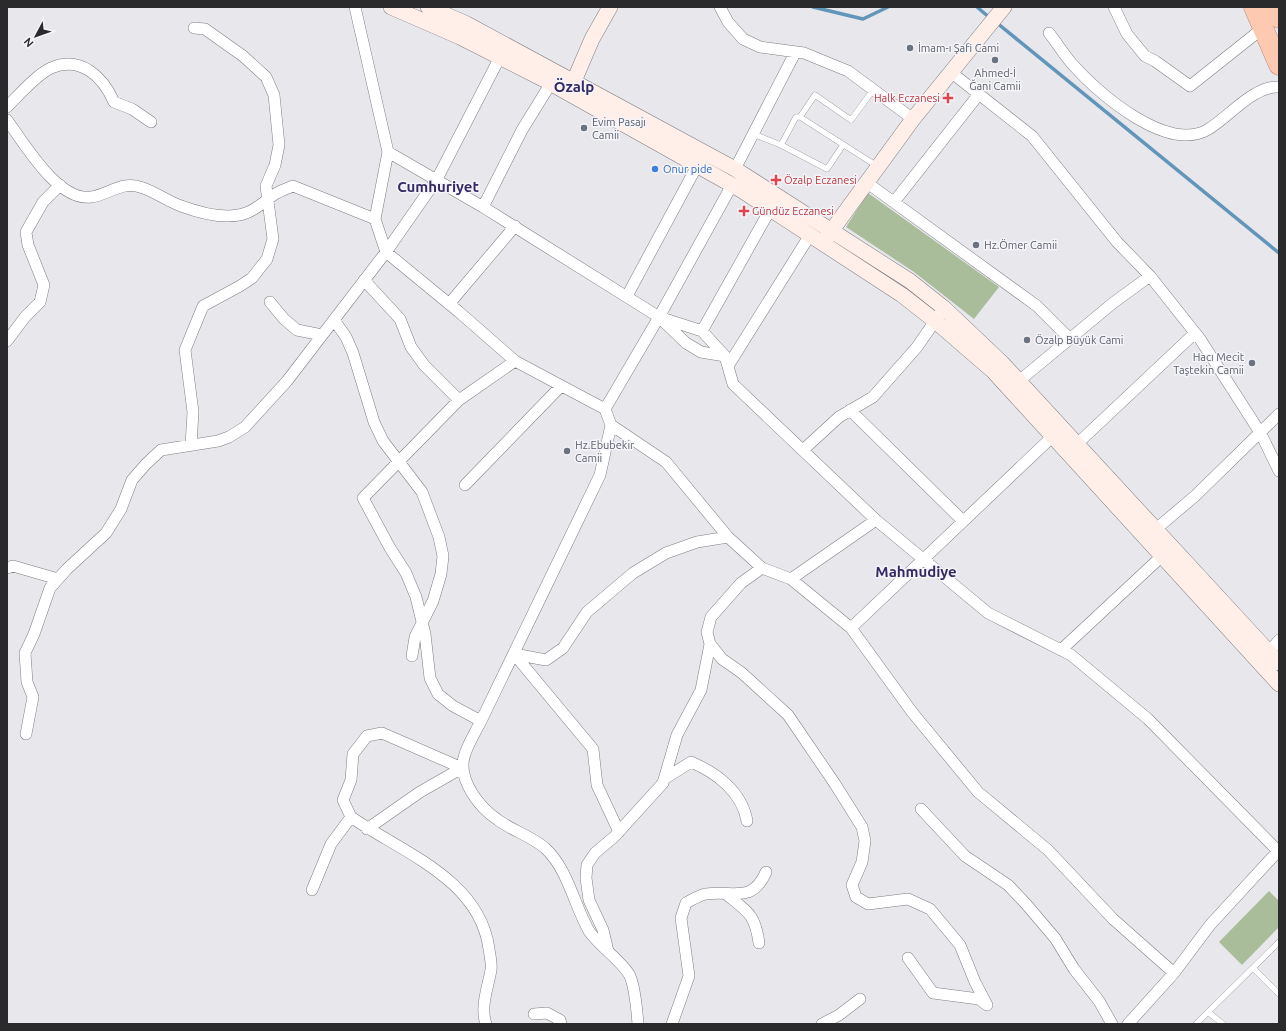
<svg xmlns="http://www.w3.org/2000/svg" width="1286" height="1031" font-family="Ubuntu,sans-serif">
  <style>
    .green { fill: #a9bd9a }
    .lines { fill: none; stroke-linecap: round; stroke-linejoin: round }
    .stream { stroke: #6195ba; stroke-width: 3.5 }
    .lane-casing { stroke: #7f7e83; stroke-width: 6 }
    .street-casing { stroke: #7f7e83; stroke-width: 12 }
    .secondary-casing { stroke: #7f7e83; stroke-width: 16 }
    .highway-casing { stroke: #b49182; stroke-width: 21 }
    .lane { stroke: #fff; stroke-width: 5.5 }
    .street { stroke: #fff; stroke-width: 11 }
    .secondary { stroke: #ffefe8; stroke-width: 15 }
    .highway { stroke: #fec9b1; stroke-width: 20 }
    .worship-dot { fill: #6b7280; stroke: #f5f4f9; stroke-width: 1.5 }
    .health-dot { fill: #e0444e; stroke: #f5f4f9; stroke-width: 1.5 }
    .shop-dot { fill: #3f7fe0; stroke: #f5f4f9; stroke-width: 1.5 }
    .labels { text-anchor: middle; stroke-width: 3; stroke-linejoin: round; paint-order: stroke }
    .worship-label { font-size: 11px; fill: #5b616d; stroke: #f5f4f9; text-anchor: start }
    .health-label { font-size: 11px; fill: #be3a42; stroke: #f5f4f9; text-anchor: start }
    .shop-label { font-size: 11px; fill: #366cbe; stroke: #f5f4f9; text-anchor: start }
    .district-label { font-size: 15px; font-weight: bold; fill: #362a65; stroke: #f5f4f9 }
  </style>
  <rect width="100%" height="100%" fill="#e7e7ec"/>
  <path class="green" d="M 868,193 L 999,287 L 974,319 L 914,272 L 846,227 Z
    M 1269,891 L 1279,901 L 1279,927 L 1242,965 L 1219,942 Z"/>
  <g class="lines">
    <path class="stream" d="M 813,7 L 863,19 L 888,7
      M 977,7 L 990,18
      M 997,23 L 1279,253"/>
    <defs>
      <path id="lane" d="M 873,90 L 851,120 L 815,95 L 800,117 L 877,166
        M 753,134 L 781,145 L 827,169 L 843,145
        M 781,145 L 796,117 L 800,117
        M 1253,968 L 1279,994
        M 1208,1012 L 1223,1024
        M 1196,1024 L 1279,942"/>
      <path id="street" d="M 355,7 L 388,152 L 375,219 L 386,252 L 459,312 L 515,361 L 605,409 L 611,425 L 666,462 L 728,537 L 762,568 L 791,579 L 851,628 L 912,712 L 978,792 L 1048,850 L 1113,919 L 1174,973
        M 720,7 L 728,22 L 743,39 L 760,47 L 804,53 L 848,71 L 913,119
        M 1114,7 L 1127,34 L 1145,56 L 1155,61 L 1190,86 L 1263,28
        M 1049,33 C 1058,44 1065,57 1075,67 C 1100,95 1167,152 1207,130 C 1228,118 1254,85 1279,87
        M 952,73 L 1032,136 L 1117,242 L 1150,276 L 1200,339 L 1261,434 L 1279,471
        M 7,107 C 19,95 36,75 51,68 C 81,55 103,77 114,102 L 132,109 L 151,122
        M 7,120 C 24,143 58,202 91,197 C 108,195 121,181 140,187 C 154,191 167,201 181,206 C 200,213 227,220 246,213 C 258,209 266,199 277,193 C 282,190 288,188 293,186 L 375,219
        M 388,152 L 483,207 L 659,317 L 686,343 L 701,352 L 725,356
        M 735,169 L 795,53
        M 866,182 L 1037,306 L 1070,339
        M 894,202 L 979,94
        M 483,207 L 522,130 L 551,83
        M 364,280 L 400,319 L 411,347 L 424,365 L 459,400
        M 627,296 L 697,166
        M 270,302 L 284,319 L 297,330 L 322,335
        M 449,304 L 515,226
        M 659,317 L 702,331 L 725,356 L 733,384 L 876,520 L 988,613 L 1071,655 L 1148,719 L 1278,851
        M 334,320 L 346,337 L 353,353 L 374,422 L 383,441 L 422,492 L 439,537 L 443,556 L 441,574 L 433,601 L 415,637 L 412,656
        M 702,331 L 771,208
        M 7,341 L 25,317 L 40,302 L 44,285 L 28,245 L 26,232 L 43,202 L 60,185
        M 728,366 L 810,235
        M 1019,381 L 1113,303 L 1150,276
        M 605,409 L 659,317 L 732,185
        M 850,410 L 963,521
        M 611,425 L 600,475 L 481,721 C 475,733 467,745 464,757 C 458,781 480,808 498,820 C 513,831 531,836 545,848 C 568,869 574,905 589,931 C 598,945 624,963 630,976 C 635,988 637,1011 638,1024
        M 1077,444 L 1195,333
        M 191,445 L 193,412 L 185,350 L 203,306 L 240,286 L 252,278 L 267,259 L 273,239 L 266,186 L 275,165 L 279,145 L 274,95 L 266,77 L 243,56 L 205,29 L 194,28
        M 803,450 L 839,417 L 873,397 L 917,347 L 944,308
        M 465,485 L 561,386
        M 7,568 L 13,566 L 58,579
        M 791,579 L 876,520
        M 851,628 L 1053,436
        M 710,644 L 722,659 L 742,673 L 788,715 L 835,784 L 862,827 L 865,841 L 862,862 L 852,885 L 856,897 L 868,904 L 908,899 L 930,909 L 960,945 L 975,982 L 987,1005
        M 1061,650 L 1162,556 L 1156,529 L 1195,496 L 1279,414
        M 1269,652 L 1279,640
        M 481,721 L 453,706 L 438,694 L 430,678 L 425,634 L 416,597 L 406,573 L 390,548 L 363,498 L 459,400 L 515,361
        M 26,734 L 33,697 L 27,682 L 25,653 L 34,634 L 50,588 L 67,569 L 106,533 L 121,509 L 132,480 L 146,464 L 161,450 L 218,441 L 229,437 L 245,427 L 287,381 L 386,252 L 437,179 L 500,57
        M 664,779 L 691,762 C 717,773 742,792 747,821
        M 921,809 L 965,856 L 1008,885 L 1026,904 L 1055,938 L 1074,969 L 1099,1001 L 1112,1024
        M 351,817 C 401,852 480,879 489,949 C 490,956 492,964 491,970 C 488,987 480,1007 486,1024
        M 367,829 L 420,792 L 462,768
        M 619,832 L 597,785 L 593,749 L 514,654 L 546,660 L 563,648 L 587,612 L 633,573 L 666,553 L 697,542 L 728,537
        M 312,890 L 331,844 L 351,817 L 343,800 L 351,780 L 353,754 L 367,736 L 382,733 L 462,768
        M 726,894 C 748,912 755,914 759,943
        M 608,951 L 603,930 L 589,900 L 586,878 L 587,865 L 595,853 L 614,837 L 663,783 L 677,735 L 701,690 L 710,644 L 707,632 L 711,617 L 741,583 L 762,568
        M 908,958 L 933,993 L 979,999 L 987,1005
        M 534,1014 L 547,1013 L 560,1020 L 561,1024
        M 672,1024 L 689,976 L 681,918 L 686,903 C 692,900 699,895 706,894 C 733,890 752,904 766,872
        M 822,1024 L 839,1015 L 860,999
        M 1128,1024 L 1174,973 L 1210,925 L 1279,850"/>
      <path id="secondary" d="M 391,7 L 460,37 L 543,79 L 741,190 L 902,295 L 934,320 L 993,371 L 1279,684
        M 428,7 L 467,24 L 735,169 L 910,281 L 944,308 L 1002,363 L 1279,663
        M 568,90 L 574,81 L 592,39 L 610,7
        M 827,237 L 913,119 L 1004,7"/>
      <path id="highway" d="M 1254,7 L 1279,65
        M 1274,7 L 1279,18"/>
    </defs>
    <use href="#lane" class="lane-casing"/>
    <use href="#street" class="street-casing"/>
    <use href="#secondary" class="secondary-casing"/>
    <use href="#highway" class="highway-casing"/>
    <use href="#lane" class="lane"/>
    <use href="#street" class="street"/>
    <use href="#secondary" class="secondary"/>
    <use href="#highway" class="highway"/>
  </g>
  <g class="worship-dot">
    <circle cx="910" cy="48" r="4"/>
    <circle cx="995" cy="60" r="4"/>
    <circle cx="584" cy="128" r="4"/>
    <circle cx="976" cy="245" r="4"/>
    <circle cx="1027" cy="340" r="4"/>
    <circle cx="1252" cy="363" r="4"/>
    <circle cx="567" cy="451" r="4"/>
  </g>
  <g class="health-dot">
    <path d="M946 92h4v4h4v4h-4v4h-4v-4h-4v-4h4z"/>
    <path d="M774 174h4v4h4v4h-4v4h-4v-4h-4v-4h4z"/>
    <path d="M742 205h4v4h4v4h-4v4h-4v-4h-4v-4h4z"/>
  </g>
  <circle class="shop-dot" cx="655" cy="169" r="4"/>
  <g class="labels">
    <g class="worship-label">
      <text x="918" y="52">İmam-ı Şafi Cami</text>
      <text x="995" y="77" text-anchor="middle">Ahmed-İ<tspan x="995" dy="13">Ğani Camii</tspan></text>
      <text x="592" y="126">Evim Pasajı<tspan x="592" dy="13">Camii</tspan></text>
      <text x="984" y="249">Hz.Ömer Camii</text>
      <text x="1035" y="344">Özalp Büyük Cami</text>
      <text x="1244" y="361" text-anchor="end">Hacı Mecit<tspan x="1244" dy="13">Taştekin Camii</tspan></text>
      <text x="575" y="449">Hz.Ebubekir<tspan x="575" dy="13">Camii</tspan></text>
    </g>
    <g class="health-label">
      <text x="940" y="102" text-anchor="end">Halk Eczanesi</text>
      <text x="784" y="184">Özalp Eczanesi</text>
      <text x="752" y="215">Gündüz Eczanesi</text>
    </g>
    <g class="shop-label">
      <text x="663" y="173">Onur pide</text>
    </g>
    <g class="district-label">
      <text x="574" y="92">Özalp</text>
      <text x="438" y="192">Cumhuriyet</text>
      <text x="916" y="577">Mahmudiye</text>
    </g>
  </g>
  <rect width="1286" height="1031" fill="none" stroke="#2a2a2c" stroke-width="16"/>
  <g transform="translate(36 36) rotate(229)" stroke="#f5f4f9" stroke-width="3" paint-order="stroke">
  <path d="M0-3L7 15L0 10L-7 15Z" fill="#2a2a2c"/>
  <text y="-6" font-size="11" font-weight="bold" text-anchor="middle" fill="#2a2a2c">N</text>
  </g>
</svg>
